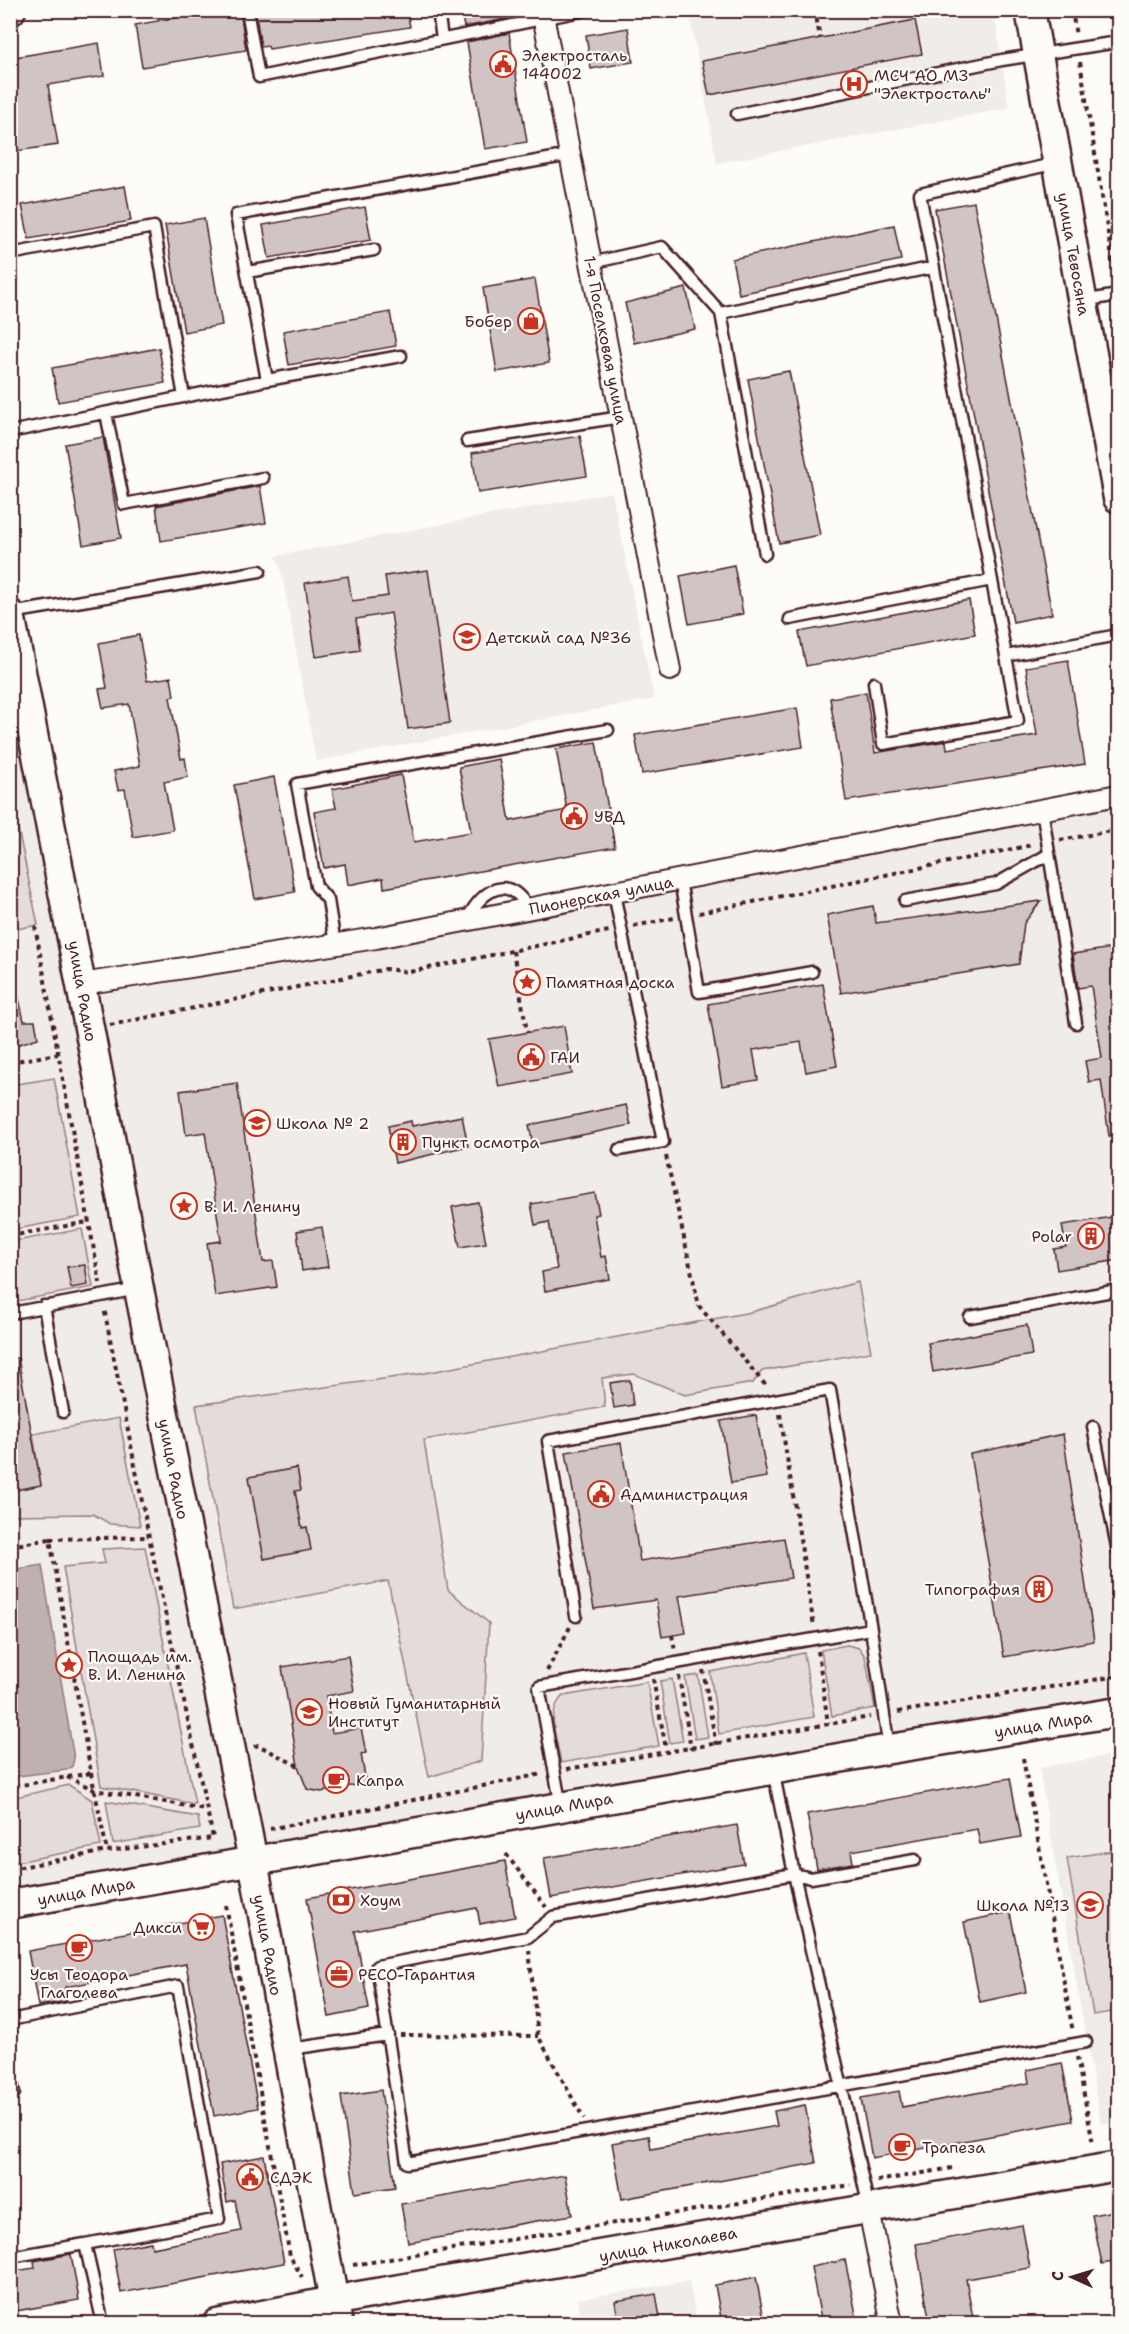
<svg xmlns="http://www.w3.org/2000/svg" width="1129" height="2334" font-family="'Shantell Sans',sans-serif">
  <style>
    .built { fill: #f0ece8 }
    .green { fill: #e3dcda; stroke: #967e82; stroke-width: 1.5 }
    .water { fill: #c0b1b1; stroke: #91777b; stroke-width: 1.5 }
    .building { fill: #d0c5c4; stroke: #4a1f2b; stroke-width: 1.5 }
    .lines { fill: none; stroke-linecap: round; stroke-linejoin: round }
    .service-casing { stroke: #4a1f2b; stroke-width: 15 }
    .minor-casing { stroke: #4a1f2b; stroke-width: 24 }
    .secondary-casing { stroke: #4a1f2b; stroke-width: 33 }
    .path { stroke: #4a1f2b; stroke-width: 4; stroke-dasharray: 4.5 4.5; stroke-linecap: butt }
    .service { stroke: #fdfcf7; stroke-width: 10 }
    .minor { stroke: #fdfcf7; stroke-width: 20 }
    .secondary { stroke: #fdfcf7; stroke-width: 28 }
    .labels { text-anchor: middle; stroke-width: 4.5; stroke-linejoin: round; paint-order: stroke }
    .poi-label { font-size: 16px; fill: #4a1f2b; stroke: #fdfcf7; text-anchor: start }
    .street-label { font-size: 16px; fill: #4a1f2b; stroke: #fdfcf7 }
  </style>
  <rect width="100%" height="100%" fill="#fdfcf7"/>
  <filter id="ink" filterUnits="userSpaceOnUse"><feTurbulence type="fractalNoise" baseFrequency=".0167" numOctaves="2"/><feDisplacementMap in="SourceGraphic" scale="12" xChannelSelector="R" yChannelSelector="G"/><feConvolveMatrix kernelMatrix="1 2 1 2 8 2 1 2 1" color-interpolation-filters="sRGB"/></filter>
  <g filter="url(#ink)">
    <path class="built" d="M 689,11 L 994,11 L 1009,108 L 717,163 Z
      M 612,492 L 654,699 L 316,761 L 282,574 L 276,556 Z
      M 10,614 L 82,984 L 1118,795 L 1118,1712 L 11,1904 Z
      M 1118,1754 L 1118,2121 L 1101,2124 L 1039,1768 Z
      M 689,2281 L 697,2323 L 582,2323 L 578,2299 Z"/>
    <path class="green" d="M 10,790 L 38,925 L 11,930 L 10,930 Z
      M 54,1078 L 80,1217 L 11,1230 L 11,1085 Z
      M 82,1229 L 93,1287 L 17,1301 L 11,1280 L 10,1242 Z
      M 858,1282 L 871,1352 L 762,1371 L 753,1383 L 685,1395 L 634,1374 L 602,1378 L 605,1407 L 424,1440 L 448,1590 L 489,1623 L 481,1761 L 429,1777 L 388,1581 L 233,1609 L 196,1405 L 419,1374 L 751,1312 Z
      M 119,1418 L 140,1526 L 110,1524 L 93,1514 L 11,1515 L 11,1491 L 41,1485 L 33,1434 Z
      M 145,1547 L 195,1804 L 101,1786 L 63,1567 L 105,1563 L 102,1549 Z
      M 847,1645 L 859,1648 L 865,1656 L 875,1708 L 832,1716 L 821,1650 Z
      M 804,1653 L 814,1717 L 719,1734 L 710,1672 Z
      M 698,1675 L 708,1737 L 695,1739 L 685,1677 Z
      M 672,1679 L 683,1741 L 670,1743 L 660,1681 Z
      M 647,1682 L 659,1746 L 561,1763 C 557,1741 545,1712 563,1696 Z
      M 69,1785 L 92,1800 L 101,1846 L 11,1863 L 11,1798 Z
      M 106,1801 L 198,1817 L 200,1829 L 113,1844 Z
      M 1118,1850 L 1118,2011 L 1093,2015 L 1067,1858 Z"/>
    <path class="water" d="M 42,1565 L 74,1759 L 72,1767 L 66,1770 L 11,1777 L 11,1570 Z"/>
    <path class="building" d="M 218,10 L 240,10 L 246,50 L 142,67 L 135,25 Z
      M 255,10 L 407,10 L 410,27 L 269,49 L 268,46 L 261,47 Z
      M 461,10 L 505,10 L 506,19 L 464,27 Z
      M 915,20 L 922,54 L 709,95 L 702,61 Z
      M 628,28 L 633,62 L 591,69 L 586,35 Z
      M 509,33 L 527,142 L 485,149 L 467,42 Z
      M 99,43 L 104,76 L 48,85 L 58,145 L 16,151 L 10,116 L 10,58 Z
      M 125,186 L 131,221 L 29,239 L 22,205 Z
      M 974,202 L 1052,614 L 1013,622 L 935,209 Z
      M 365,207 L 371,240 L 269,258 L 263,225 Z
      M 204,218 L 222,325 L 184,332 L 165,225 Z
      M 894,225 L 901,260 L 739,294 L 732,259 Z
      M 535,279 L 549,363 L 497,372 L 483,288 Z
      M 686,288 L 695,329 L 634,343 L 625,303 Z
      M 390,312 L 396,346 L 289,365 L 283,331 Z
      M 159,348 L 165,383 L 58,402 L 52,368 Z
      M 789,371 L 820,535 L 779,543 L 748,379 Z
      M 580,436 L 587,476 L 478,493 L 472,453 Z
      M 103,437 L 121,538 L 83,545 L 65,444 Z
      M 260,486 L 266,523 L 161,541 L 156,506 Z
      M 734,565 L 743,614 L 689,624 L 680,576 Z
      M 428,570 L 450,723 L 408,729 L 391,613 L 356,619 L 360,650 L 316,657 L 305,583 L 348,576 L 352,601 L 388,596 L 385,576 Z
      M 969,600 L 975,634 L 806,666 L 799,632 Z
      M 139,635 L 147,681 L 171,677 L 174,696 L 170,697 L 181,759 L 185,758 L 188,777 L 164,782 L 173,830 L 133,837 L 125,789 L 118,790 L 114,771 L 140,766 L 129,704 L 103,708 L 99,689 L 107,688 L 99,643 Z
      M 1068,660 L 1085,764 L 846,801 L 830,698 L 866,692 L 875,753 L 946,741 L 947,749 L 1037,735 L 1026,667 Z
      M 797,708 L 803,747 L 642,774 L 635,735 Z
      M 596,742 L 615,847 L 384,888 L 383,878 L 348,885 L 345,864 L 324,868 L 314,812 L 336,808 L 332,789 L 401,775 L 414,842 L 471,832 L 459,767 L 499,759 L 510,821 L 567,810 L 556,749 Z
      M 274,777 L 295,892 L 255,899 L 234,785 Z
      M 1041,901 L 1024,923 L 1019,964 L 841,993 L 827,915 L 873,906 L 876,923 Z
      M 1119,947 L 1119,1136 L 1109,1136 L 1101,1080 L 1089,1082 L 1085,1061 L 1102,1058 L 1091,986 L 1078,988 L 1073,954 Z
      M 823,984 L 837,1066 L 806,1072 L 801,1042 L 753,1050 L 758,1080 L 722,1086 L 708,1004 Z
      M 17,990 L 24,1021 L 35,1021 L 38,1038 L 10,1047 L 10,991 Z
      M 564,1026 L 572,1074 L 499,1087 L 489,1039 Z
      M 237,1083 L 263,1262 L 273,1261 L 277,1287 L 215,1296 L 207,1243 L 221,1241 L 205,1132 L 186,1135 L 180,1091 Z
      M 626,1105 L 631,1125 L 533,1145 L 529,1125 Z
      M 462,1116 L 468,1146 L 395,1163 L 388,1126 L 411,1121 L 412,1126 Z
      M 595,1193 L 599,1214 L 594,1215 L 601,1257 L 606,1256 L 610,1279 L 545,1291 L 542,1272 L 557,1269 L 549,1222 L 535,1225 L 531,1204 Z
      M 478,1202 L 486,1243 L 460,1247 L 452,1207 Z
      M 1119,1216 L 1119,1260 L 1057,1270 L 1054,1249 L 1066,1247 L 1062,1225 Z
      M 322,1227 L 328,1267 L 302,1271 L 297,1231 Z
      M 85,1265 L 88,1285 L 71,1288 L 67,1267 Z
      M 1027,1325 L 1032,1355 L 933,1372 L 928,1343 Z
      M 18,1358 L 41,1485 L 10,1491 L 10,1359 Z
      M 630,1380 L 633,1405 L 614,1408 L 610,1383 Z
      M 756,1415 L 767,1477 L 731,1483 L 721,1421 Z
      M 1063,1434 L 1094,1641 L 1004,1657 L 970,1454 Z
      M 621,1443 L 640,1561 L 784,1538 L 791,1578 L 679,1596 L 686,1633 L 662,1637 L 656,1600 L 594,1609 L 566,1452 Z
      M 297,1468 L 301,1490 L 295,1491 L 302,1528 L 307,1527 L 311,1550 L 264,1559 L 249,1477 Z
      M 348,1656 L 354,1691 L 326,1696 L 332,1733 L 361,1728 L 366,1753 L 361,1754 L 366,1783 L 321,1792 L 307,1789 L 298,1766 L 282,1667 Z
      M 1010,1778 L 1021,1837 L 980,1844 L 977,1829 L 851,1851 L 853,1863 L 817,1869 L 807,1814 Z
      M 737,1825 L 744,1864 L 551,1898 L 544,1858 Z
      M 505,1861 L 515,1917 L 480,1924 L 477,1908 L 355,1931 L 369,2009 L 329,2017 L 307,1898 Z
      M 1010,1912 L 1026,1992 L 980,2002 L 964,1922 Z
      M 222,1915 L 258,2108 L 214,2116 L 186,1964 L 65,1987 L 67,2001 L 38,2006 L 28,1951 Z
      M 1062,2063 L 1073,2121 L 872,2158 L 861,2098 L 899,2091 L 902,2107 L 1029,2083 L 1027,2070 Z
      M 381,2090 L 395,2187 L 355,2193 L 341,2096 Z
      M 805,2105 L 816,2163 L 622,2199 L 612,2143 L 649,2136 L 651,2149 L 777,2126 L 774,2111 Z
      M 264,2156 L 284,2263 L 121,2293 L 113,2249 L 151,2242 L 152,2248 L 241,2231 L 235,2200 L 227,2202 L 220,2164 Z
      M 565,2175 L 572,2215 L 408,2243 L 401,2204 Z
      M 1119,2210 L 1119,2261 L 1102,2264 L 1092,2215 Z
      M 1022,2225 L 1030,2268 L 966,2279 L 974,2324 L 930,2324 L 916,2244 Z
      M 71,2254 L 79,2300 L 10,2312 L 10,2272 L 35,2268 L 34,2261 Z
      M 845,2260 L 858,2324 L 822,2324 L 811,2267 Z
      M 756,2277 L 765,2324 L 722,2324 L 715,2285 Z
      M 656,2294 L 661,2324 L 619,2324 L 615,2301 Z"/>
    <g class="lines">
      <defs>
        <path id="service" d="M 247,10 L 259,77 L 586,10
          M 438,10 L 442,39
          M 737,114 L 1002,60 L 1118,42
          M 1057,163 L 920,194 L 1006,656 L 1118,635
          M 10,254 L 154,227 L 184,397
          M 591,263 L 662,247 L 721,313
          M 247,272 L 374,250
          M 1083,301 L 1118,295
          M 401,356 L 267,380 L 236,215 L 570,155
          M 106,413 L 124,504 L 263,478
          M 10,432 L 267,380
          M 467,441 L 621,417
          M 765,554 L 721,313 L 934,267
          M 11,613 L 260,571
          M 790,619 L 992,580
          M 874,683 L 883,744 L 1018,721 L 1006,656
          M 1042,809 L 1076,1023
          M 680,880 L 699,992 L 812,972
          M 614,893 L 663,1142 L 619,1150
          M 905,901 L 996,884 L 1049,854
          M 466,921 C 482,890 507,872 529,909
          M 335,944 L 328,900 L 316,886 L 297,784 L 608,730
          M 44,1306 L 63,1412
          M 17,1312 L 138,1289
          M 970,1317 L 1118,1290
          M 1093,1427 L 1118,1552
          M 576,1616 L 548,1441 L 830,1390 L 871,1629
          M 773,1770 L 794,1874 L 553,1917 L 528,1937 L 377,1966 L 407,2163 L 1086,2042
          M 561,1807 L 539,1687 L 871,1629 L 889,1748
          M 10,2020 L 178,1986 L 219,2219 L 85,2244
          M 290,2049 L 388,2035
          M 10,2074 L 14,2093 L 10,2094
          M 869,2208 L 794,1874 L 811,1878 L 915,1860
          M 10,2257 L 85,2244 L 103,2324"/>
        <path id="minor" d="M 542,10 L 670,670
          M 82,984 L 376,938 L 1118,795
          M 869,2210 L 892,2324"/>
        <path id="secondary" d="M 1030,10 L 1118,498
          M 10,11 L 11,10
          M 10,614 L 139,1289 L 253,1861 L 338,2324
          M 10,1904 L 890,1749 L 1118,1712
          M 217,2324 L 359,2296 L 1118,2166"/>
      </defs>
      <use href="#service" class="service-casing"/>
      <use href="#minor" class="minor-casing"/>
      <use href="#secondary" class="secondary-casing"/>
      <path class="path" d="M 815,10 L 820,38
        M 1072,10 L 1076,36
        M 1080,62 L 1116,282
        M 1060,840 L 1118,830
        M 699,913 L 1032,845
        M 35,926 L 100,1283
        M 634,926 L 674,918
        M 513,951 L 527,1032
        M 110,1025 L 386,969 L 409,972 L 609,931
        M 10,1062 L 58,1054
        M 666,1156 L 699,1306 L 767,1387
        M 10,1236 L 88,1222
        M 780,1414 L 814,1626
        M 50,1539 L 149,1537
        M 10,1546 L 50,1539 L 91,1773 L 10,1787
        M 672,1635 L 675,1651
        M 818,1651 L 828,1724
        M 703,1670 L 716,1745
        M 547,1671 L 570,1627
        M 679,1676 L 691,1749
        M 653,1679 L 667,1754
        M 898,1712 L 1118,1676
        M 254,1747 L 258,1745 L 298,1766
        M 1023,1758 L 1073,2032
        M 567,1769 L 870,1717
        M 91,1773 L 107,1851
        M 67,1777 L 95,1790 L 205,1809
        M 270,1829 L 542,1774
        M 506,1854 L 546,1907
        M 10,1869 L 107,1851 L 213,1838 L 149,1537 L 104,1308
        M 226,1905 L 290,2256 L 302,2277
        M 529,1950 L 538,2036 L 584,2119
        M 400,2035 L 538,2036
        M 1077,2057 L 1093,2144
        M 877,2181 L 952,2168
        M 353,2265 L 851,2185"/>
      <use href="#service" class="service"/>
      <use href="#minor" class="minor"/>
      <use href="#secondary" class="secondary"/>
    </g>
  </g>
  <defs>
    <symbol id="civic-ring" viewBox="-11 -11 22 22"><circle r="9.5" fill="#fdfcf7" stroke="#c8321e" stroke-width="1.5"/><path d="M-.6-6.5H3V-4.5H.6V-3L4-1V1h2V6H-6V1h2V-1L-.6-3ZM-1.2 2.5V6h2.4V2.5Z" fill="#c8321e"/></symbol>
    <symbol id="hospital-ring" viewBox="-11 -11 22 22"><circle r="9.5" fill="#fdfcf7" stroke="#c8321e" stroke-width="1.5"/><path d="M-5-5h3v3.5h4V-5h3V5h-3V1.5h-4V5h-3Z" fill="#c8321e"/></symbol>
    <symbol id="shop-ring" viewBox="-11 -11 22 22"><circle r="9.5" fill="#fdfcf7" stroke="#c8321e" stroke-width="1.5"/><path d="M-5-2.5h2.3a2.7 3.5 0 0 1 5.4 0H5L5.5 6h-11ZM-1.5-2.5h3a1.5 2.3 0 0 0-3 0Z" fill="#c8321e"/></symbol>
    <symbol id="school-ring" viewBox="-11 -11 22 22"><circle r="9.5" fill="#fdfcf7" stroke="#c8321e" stroke-width="1.5"/><path d="M0-5L7-2L0 1L-7-2ZM-4 1L0 2.5L4 1V4Q0 6-4 4Z" fill="#c8321e"/></symbol>
    <symbol id="sight-ring" viewBox="-11 -11 22 22"><circle r="9.5" fill="#fdfcf7" stroke="#c8321e" stroke-width="1.5"/><path d="M0-6L1.8-2.2L6-1.7L2.9 1.2L3.7 5.4L0 3.3L-3.7 5.4L-2.9 1.2L-6-1.7L-1.8-2.2Z" fill="#c8321e"/></symbol>
    <symbol id="building-ring" viewBox="-11 -11 22 22"><circle r="9.5" fill="#fdfcf7" stroke="#c8321e" stroke-width="1.5"/><path d="M-4-6H4V6H1V3H-1V6H-4ZM-2.5-4.3h1.7v1.8h-1.7ZM.8-4.3h1.7v1.8H.8ZM-2.5-1h1.7V.8h-1.7ZM.8-1h1.7V.8H.8Z" fill="#c8321e"/></symbol>
    <symbol id="university-ring" viewBox="-11 -11 22 22"><circle r="9.5" fill="#fdfcf7" stroke="#c8321e" stroke-width="1.5"/><path d="M0-5L7-2L0 1L-7-2ZM-4 1L0 2.5L4 1V4Q0 6-4 4Z" fill="#c8321e"/></symbol>
    <symbol id="cafe-ring" viewBox="-11 -11 22 22"><circle r="9.5" fill="#fdfcf7" stroke="#c8321e" stroke-width="1.5"/><path d="M-5.5-4.5H6V0H3Q3 3.5 0 3.5H-2.5Q-5.5 3.5-5.5 0ZM3-3.2v2h1.7v-2ZM-6 4.5H4V6H-6Z" fill="#c8321e"/></symbol>
    <symbol id="bank-ring" viewBox="-11 -11 22 22"><circle r="9.5" fill="#fdfcf7" stroke="#c8321e" stroke-width="1.5"/><path d="M-6-4H6V4H-6ZM0-2.3a2.3 2.3 0 1 0 0 4.6a2.3 2.3 0 1 0 0-4.6Z" fill="#c8321e"/></symbol>
    <symbol id="supermarket-ring" viewBox="-11 -11 22 22"><circle r="9.5" fill="#fdfcf7" stroke="#c8321e" stroke-width="1.5"/><path d="M-6-5.5h2.5l.6 2H6L4.5 2H-2.5L-4.4-4H-6ZM-1.5 3.2a1.3 1.3 0 1 0 .1 0ZM3 3.2a1.3 1.3 0 1 0 .1 0Z" fill="#c8321e"/></symbol>
    <symbol id="office-ring" viewBox="-11 -11 22 22"><circle r="9.5" fill="#fdfcf7" stroke="#c8321e" stroke-width="1.5"/><path d="M-6-3h4V-5.5h4V-3h4V5H-6ZM-1-4.5V-3h2v-1.5ZM-6 0V1H6V0Z" fill="#c8321e"/></symbol>
  </defs>
  <g fill-rule="evenodd">
    <use href="#civic-ring" x="488" y="49" width="30" height="30"/>
    <use href="#hospital-ring" x="839" y="69" width="30" height="30"/>
    <use href="#shop-ring" x="516" y="306" width="30" height="30"/>
    <use href="#school-ring" x="452" y="622" width="30" height="30"/>
    <use href="#civic-ring" x="559" y="801" width="30" height="30"/>
    <use href="#sight-ring" x="512" y="967" width="30" height="30"/>
    <use href="#civic-ring" x="516" y="1042" width="30" height="30"/>
    <use href="#school-ring" x="242" y="1108" width="30" height="30"/>
    <use href="#building-ring" x="388" y="1127" width="30" height="30"/>
    <use href="#sight-ring" x="169" y="1191" width="30" height="30"/>
    <use href="#building-ring" x="1076" y="1221" width="30" height="30"/>
    <use href="#civic-ring" x="586" y="1479" width="30" height="30"/>
    <use href="#building-ring" x="1024" y="1574" width="30" height="30"/>
    <use href="#sight-ring" x="54" y="1650" width="30" height="30"/>
    <use href="#university-ring" x="294" y="1697" width="30" height="30"/>
    <use href="#cafe-ring" x="321" y="1765" width="30" height="30"/>
    <use href="#bank-ring" x="326" y="1885" width="30" height="30"/>
    <use href="#school-ring" x="1075" y="1890" width="30" height="30"/>
    <use href="#supermarket-ring" x="186" y="1912" width="30" height="30"/>
    <use href="#cafe-ring" x="64" y="1933" width="30" height="30"/>
    <use href="#office-ring" x="324" y="1959" width="30" height="30"/>
    <use href="#cafe-ring" x="887" y="2132" width="30" height="30"/>
    <use href="#civic-ring" x="235" y="2162" width="30" height="30"/>
  </g>
  <g class="labels">
    <g class="poi-label">
      <text x="522" y="61">Электросталь<tspan x="522" dy="18">144002</tspan></text>
      <text x="874" y="81">МСЧ АО МЗ<tspan x="874" dy="18">"Электросталь"</tspan></text>
      <text x="512" y="327" text-anchor="end">Бобер</text>
      <text x="486" y="643">Детский сад №36</text>
      <text x="594" y="822">УВД</text>
      <text x="546" y="988">Памятная доска</text>
      <text x="550" y="1063">ГАИ</text>
      <text x="276" y="1129">Школа № 2</text>
      <text x="422" y="1148">Пункт осмотра</text>
      <text x="204" y="1212">В. И. Ленину</text>
      <text x="1072" y="1242" text-anchor="end">Polar</text>
      <text x="620" y="1500">Администрация</text>
      <text x="1020" y="1595" text-anchor="end">Типография</text>
      <text x="88" y="1662">Площадь им.<tspan x="88" dy="18">В. И. Ленина</tspan></text>
      <text x="328" y="1709">Новый Гуманитарный<tspan x="328" dy="18">Институт</tspan></text>
      <text x="356" y="1786">Капра</text>
      <text x="360" y="1906">Хоум</text>
      <text x="1070" y="1911" text-anchor="end">Школа №13</text>
      <text x="182" y="1933" text-anchor="end">Дикси</text>
      <text x="79" y="1980" text-anchor="middle">Усы Теодора<tspan x="79" dy="18">Глаголева</tspan></text>
      <text x="358" y="1980">РЕСО-Гарантия</text>
      <text x="922" y="2153">Трапеза</text>
      <text x="270" y="2183">СДЭК</text>
    </g>
    <g class="street-label">
      <text transform="translate(1074 254) rotate(80)" y="6">улица Тевосяна</text>
      <text transform="translate(606 340) rotate(79)" y="6">1-я Поселковая улица</text>
      <text transform="translate(601 895) rotate(-11)" y="6">Пионерская улица</text>
      <text transform="translate(83 991) rotate(80)" y="6">улица Радио</text>
      <text transform="translate(174 1469) rotate(79)" y="6">улица Радио</text>
      <text transform="translate(1043 1724) rotate(-9)" y="6">улица Мира</text>
      <text transform="translate(564 1806) rotate(-10)" y="6">улица Мира</text>
      <text transform="translate(86 1891) rotate(-10)" y="6">улица Мира</text>
      <text transform="translate(268 1945) rotate(80)" y="6">улица Радио</text>
      <text transform="translate(668 2244) rotate(-10)" y="6">улица Николаева</text>
    </g>
  </g>
  <rect width="1129" height="2334" fill="none" stroke="#fdfcf7" stroke-width="36"/>
  <rect x="18" y="18" width="1093" height="2298" fill="none" stroke="#4a1f2b" stroke-width="2" filter="url(#ink)"/>
  <g transform="translate(1072 2277) rotate(274)" stroke="#fdfcf7" stroke-width="4.5" paint-order="stroke">
  <path d="M0-4.5L10 22L0 15L-10 22Z" fill="#4a1f2b"/>
  <text y="-9" font-size="16" font-weight="bold" text-anchor="middle" fill="#4a1f2b">С</text>
  </g>
</svg>
